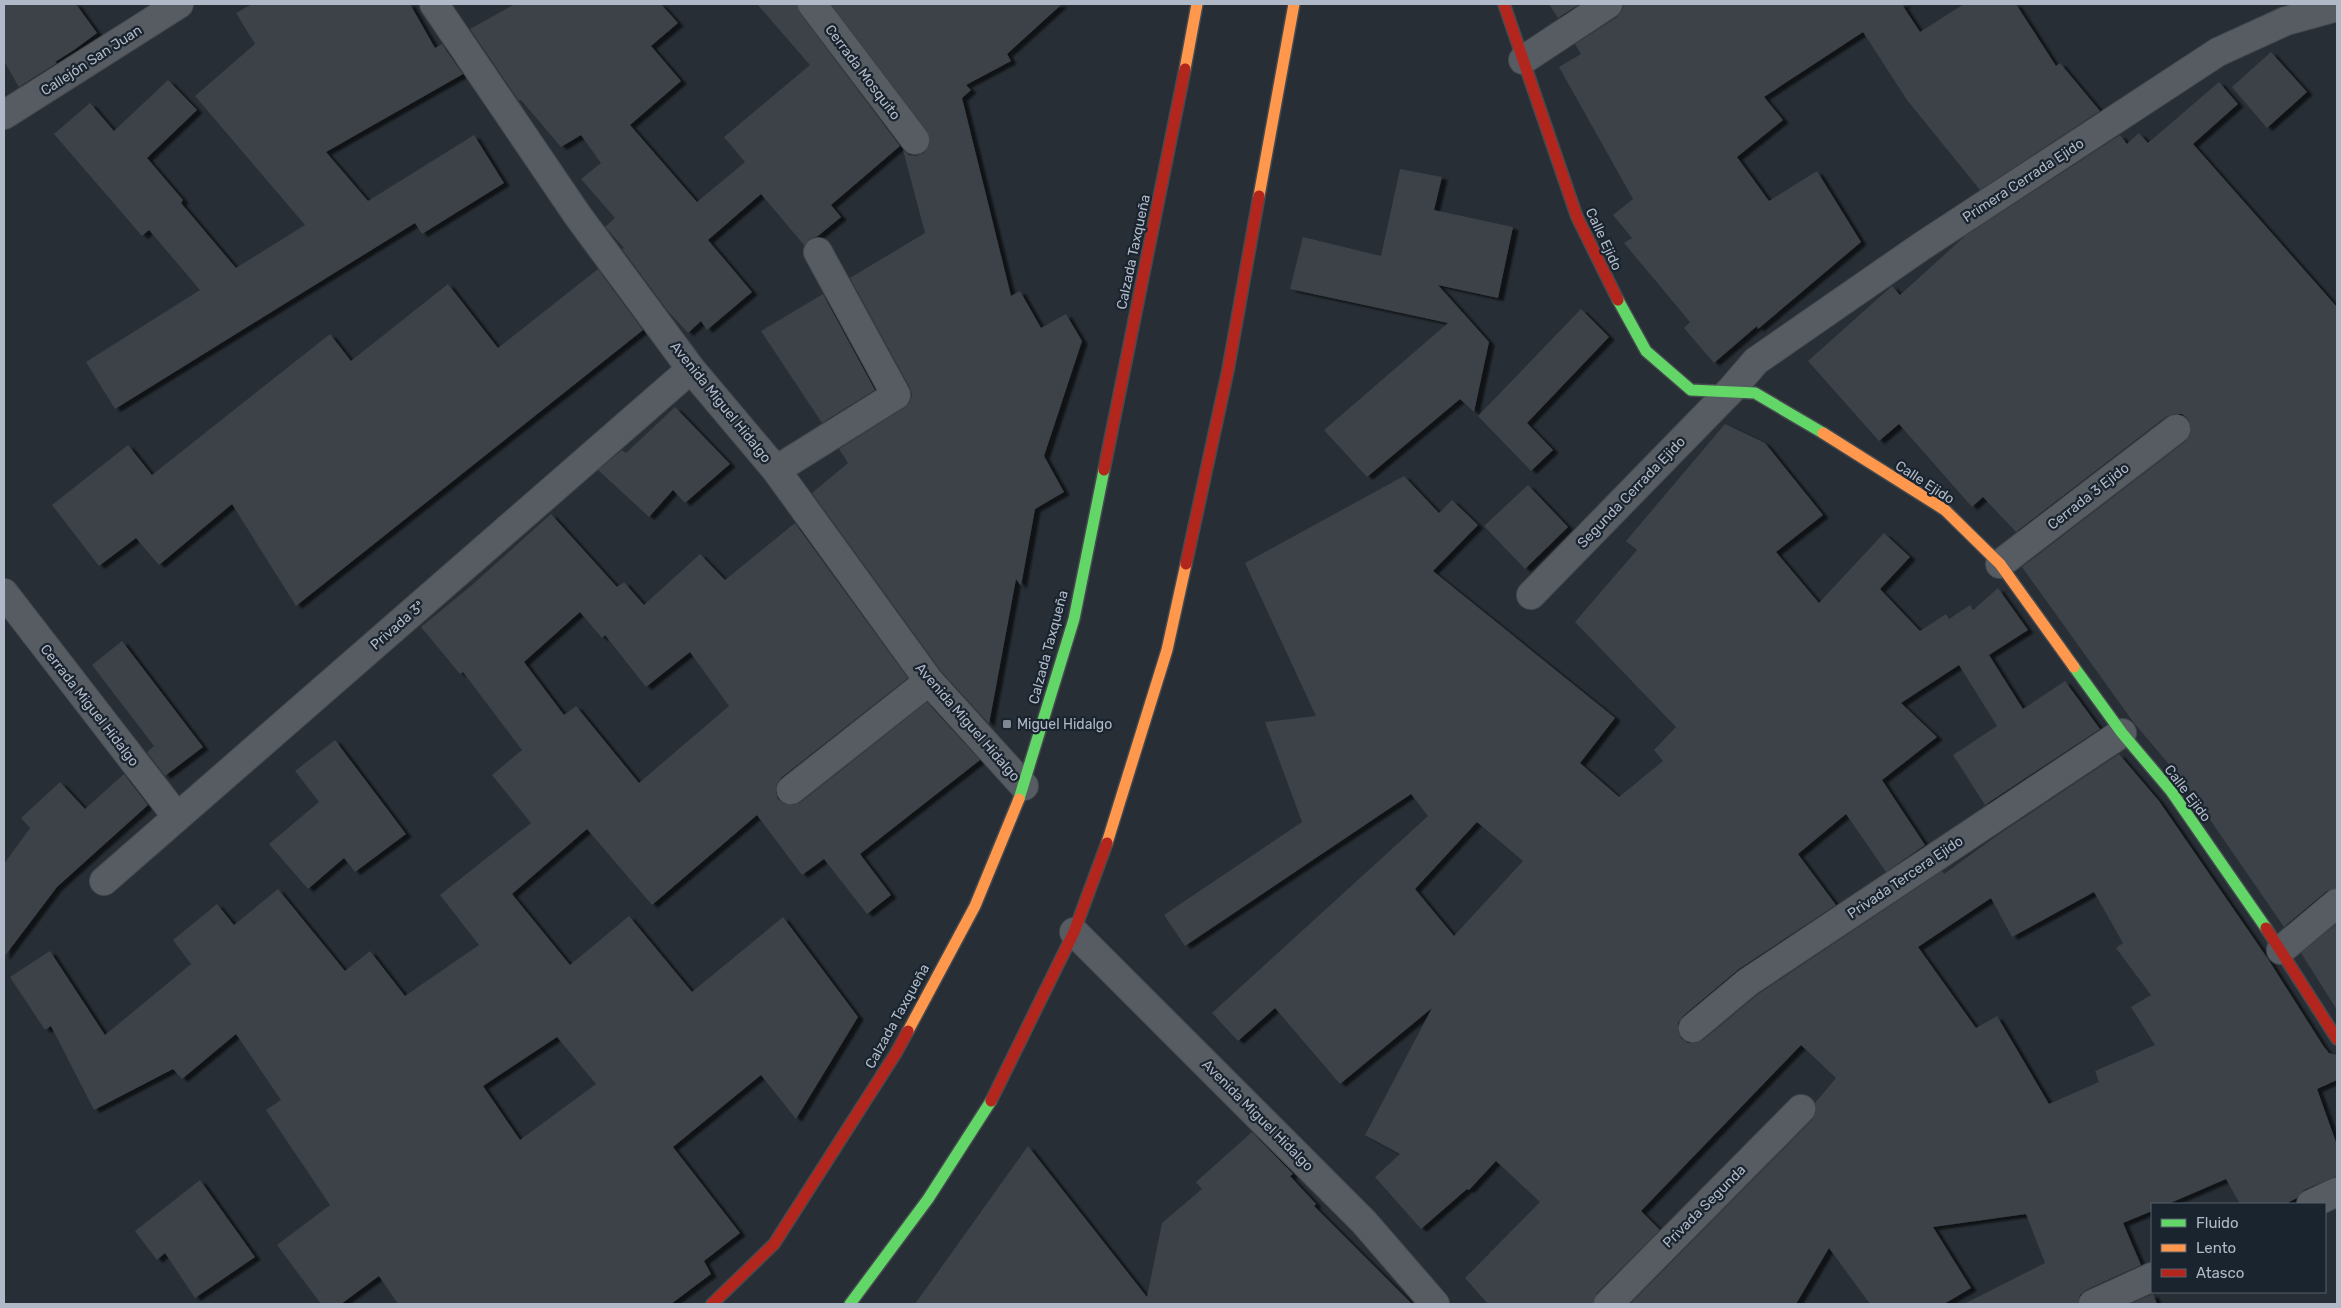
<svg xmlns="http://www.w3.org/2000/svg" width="2341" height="1308" font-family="Rubik,sans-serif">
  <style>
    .building { fill: #3c4248; fill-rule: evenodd; filter: url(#shadow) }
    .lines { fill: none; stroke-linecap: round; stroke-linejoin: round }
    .street-casing { stroke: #454a4f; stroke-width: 30 }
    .fast-casing { stroke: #454a4f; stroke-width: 14 }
    .slow-casing { stroke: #454a4f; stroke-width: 14 }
    .jam-casing { stroke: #454a4f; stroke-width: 14 }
    .street { stroke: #575c63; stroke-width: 28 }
    .fast { stroke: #63d668; stroke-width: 11 }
    .slow { stroke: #ff974d; stroke-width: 11 }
    .jam { stroke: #b3261e; stroke-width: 11 }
    .poi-dot { fill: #808894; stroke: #1a242f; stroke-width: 2 }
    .labels { text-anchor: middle; stroke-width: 4.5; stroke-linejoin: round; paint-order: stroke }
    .street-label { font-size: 14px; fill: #b0b9c7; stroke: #1a242f }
    .poi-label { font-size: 14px; fill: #b0b9c7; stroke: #1a242f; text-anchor: start }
  </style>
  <defs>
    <filter id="shadow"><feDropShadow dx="5.5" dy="3" stdDeviation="1" flood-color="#0009"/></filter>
  </defs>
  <rect width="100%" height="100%" fill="#272e35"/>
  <path class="building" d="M 4,4 L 76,4 L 97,33 L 74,50 L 55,62 L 57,63 L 19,87 L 4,61 Z
    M 252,4 L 410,4 L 435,48 L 442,44 L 463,74 L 326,152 L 368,201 L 474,135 L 504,183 L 422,234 L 415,223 L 115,409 L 86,362 L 200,290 L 149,230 L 142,236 L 54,134 L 90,103 L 114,131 L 168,80 L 197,110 L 147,158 L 183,200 L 181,203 L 236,268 L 305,225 L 195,96 L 255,44 L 236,13 Z
    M 515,4 L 661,4 L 678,23 L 651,46 L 681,81 L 630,125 L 697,202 L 745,162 L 724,137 L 810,65 L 757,4 L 797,4 L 800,13 L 900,146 L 831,205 L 841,217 L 818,236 L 810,239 L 804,245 L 761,194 L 708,240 L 752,292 L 707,330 L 701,321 L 688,333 L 667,310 L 622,249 L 624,248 L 605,227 L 615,218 L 581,179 L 601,163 L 581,135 L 561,147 L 521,100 L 519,101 L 470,29 Z
    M 831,4 L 1062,4 L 1007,54 L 1011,61 L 966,85 L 971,90 L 962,98 L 1011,296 L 1020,291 L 1041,328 L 1066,314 L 1082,341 L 1044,456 L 1064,492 L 1035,509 L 1021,586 L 1016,579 L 989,724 L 941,671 L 812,493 L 848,463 L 839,449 L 904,408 L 910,402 L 912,395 L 910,388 L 850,278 L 925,233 L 903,150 L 909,155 L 916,156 L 924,153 L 929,146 L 930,139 L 927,131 Z
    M 1549,4 L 1580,4 L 1558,18 Z
    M 1624,4 L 1906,4 L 1903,6 L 1920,32 L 1964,4 L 2016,4 L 2056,66 L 2060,63 L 2100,111 L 1980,190 L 1907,100 L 1863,32 L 1764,97 L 1783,120 L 1737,157 L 1769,201 L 1817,171 L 1861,242 L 1758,329 L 1757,326 L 1714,363 L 1684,328 L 1690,322 L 1624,243 L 1632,238 L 1613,215 L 1633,199 L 1559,67 L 1581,54 L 1575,44 L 1617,17 L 1622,11 Z
    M 2271,52 L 2307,92 L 2267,128 L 2232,87 Z
    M 2219,82 L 2238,104 L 2193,144 L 2337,307 L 2337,888 L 2327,891 L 2284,927 L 2184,782 L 2134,723 L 2022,567 L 2186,441 L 2190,435 L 2191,427 L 2188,419 L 2182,414 L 2174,414 L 2166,417 L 2016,532 L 1983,497 L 1972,507 L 1899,424 L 1879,441 L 1808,361 L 1892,286 L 1900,295 L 1965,236 L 2120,135 L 2127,144 L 2139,133 L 2148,143 Z
    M 1400,169 L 1442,177 L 1434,210 L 1513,227 L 1498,298 L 1438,285 L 1489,342 L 1474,412 L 1460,399 L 1367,477 L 1324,430 L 1448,323 L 1290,289 L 1303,237 L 1381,256 Z
    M 598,269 L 643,330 L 296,606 L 232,504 L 159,565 L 136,538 L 99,566 L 52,505 L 128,445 L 152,475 L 330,334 L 351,361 L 448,284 L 498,348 Z
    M 823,294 L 875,390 L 822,423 L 761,331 Z
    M 1581,309 L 1609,337 L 1527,423 L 1553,450 L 1531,471 L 1478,416 Z
    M 675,407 L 730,464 L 685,503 L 673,490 L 649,517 L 598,470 L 622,450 L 626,453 Z
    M 1725,424 L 1765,443 L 1823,515 L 1776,552 L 1819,603 L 1884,533 L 1910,557 L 1880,589 L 1920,631 L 1946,614 L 1949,619 L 1970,605 L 1973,610 L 1998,588 L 2028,630 L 1989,655 L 2023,709 L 2065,681 L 2100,729 L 1985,805 L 1953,755 L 1997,726 L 1959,665 L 1901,703 L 1937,737 L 1882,780 L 1925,845 L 1886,872 L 1846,814 L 1798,854 L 1836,905 L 1739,969 L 1683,1016 L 1678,1023 L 1678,1031 L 1681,1038 L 1688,1043 L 1696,1043 L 1703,1040 L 1757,995 L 1942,871 L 1944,874 L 2002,832 L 2119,754 L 2159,801 L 2268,959 L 2324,1047 L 2329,1053 L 2337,1055 L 2337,1080 L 2317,1089 L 2337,1145 L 2337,1176 L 2304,1190 L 2297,1198 L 2285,1204 L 2240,1204 L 2226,1179 L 2168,1204 L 2152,1204 L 2152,1211 L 2123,1223 L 2141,1265 L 2086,1290 L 2080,1295 L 2078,1304 L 1964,1304 L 2045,1263 L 2026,1214 L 1933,1227 L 1971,1288 L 1944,1304 L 1870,1304 L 1829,1248 L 1796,1304 L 1630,1304 L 1812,1120 L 1816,1112 L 1815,1103 L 1836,1078 L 1801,1045 L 1641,1211 L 1660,1230 L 1597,1293 L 1593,1304 L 1488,1304 L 1465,1278 L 1540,1202 L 1496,1161 L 1469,1190 L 1467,1189 L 1421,1229 L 1375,1177 L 1400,1154 L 1365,1135 L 1432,1008 L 1340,1084 L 1275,1008 L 1238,1041 L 1212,1013 L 1428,816 L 1411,794 L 1185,946 L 1164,915 L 1302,822 L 1265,722 L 1316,716 L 1245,563 L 1404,476 L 1439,513 L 1452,500 L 1478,525 L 1433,571 L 1615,718 L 1580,763 L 1619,797 L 1663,761 L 1654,750 L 1676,727 L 1575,622 L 1637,550 L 1626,541 ZM 1477,822 L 1523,861 L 1454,936 L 1415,889 ZM 2094,892 L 2123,943 L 2116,948 L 2151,995 L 2131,1007 L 2155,1045 L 2095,1071 L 2099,1082 L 2049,1104 L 1997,1016 L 1976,1028 L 1918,947 L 1991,898 L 2012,937 Z
    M 1528,485 L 1568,527 L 1525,569 L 1484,526 Z
    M 551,514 L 617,587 L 624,582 L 644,605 L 700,554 L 725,580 L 795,523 L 908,678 L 781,778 L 777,784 L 776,792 L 778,799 L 785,804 L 793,805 L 801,802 L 927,702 L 980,760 L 860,854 L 891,895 L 867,914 L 824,859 L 802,875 L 757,815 L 652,905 L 587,829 L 512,894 L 570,965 L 629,916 L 692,992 L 783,917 L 858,1017 L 796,1119 L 761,1075 L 673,1147 L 740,1233 L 704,1261 L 711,1274 L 671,1304 L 398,1304 L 379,1276 L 341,1304 L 321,1304 L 277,1245 L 330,1205 L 266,1110 L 281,1100 L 236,1034 L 182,1079 L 173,1069 L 94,1110 L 51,1026 L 45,1030 L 10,977 L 50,951 L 105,1035 L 191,964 L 173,940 L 217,904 L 234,925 L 278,889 L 345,971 L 370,951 L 405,996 L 479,945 L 440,895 L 531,823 L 492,775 L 522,750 L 463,672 L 460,674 L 421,627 L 471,586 ZM 580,612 L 602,638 L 605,635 L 646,687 L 690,652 L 729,706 L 639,783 L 576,706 L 564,715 L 524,662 ZM 557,1037 L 596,1084 L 520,1140 L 483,1086 Z
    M 122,641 L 203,747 L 165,776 L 147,752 L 154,746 L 92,665 Z
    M 335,740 L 406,834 L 355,872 L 344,858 L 308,889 L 269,844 L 319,802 L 295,771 Z
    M 124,774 L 148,805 L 57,887 L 4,957 L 4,864 L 30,828 L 21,818 L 60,782 L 85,809 Z
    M 2337,923 L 2337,1010 L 2301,953 Z
    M 1252,1132 L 1293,1174 L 1290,1176 L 1316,1204 L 1314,1206 L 1412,1304 L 915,1304 L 1028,1146 L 1147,1297 L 1162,1223 L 1202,1189 L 1196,1182 Z
    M 200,1180 L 255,1257 L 195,1298 L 165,1253 L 157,1260 L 135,1231 Z
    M 2153,1294 L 2157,1304 L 2130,1304 Z"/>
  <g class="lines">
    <defs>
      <path id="street" d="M 434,4 L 578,216 L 691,369 L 776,470 L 929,681 L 1024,786
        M 812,4 L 915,140
        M 1523,60 L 1608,4
        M 4,115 L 179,4
        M 776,470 L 896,395 L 818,252
        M 2000,564 L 2176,429
        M 4,593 L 177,817
        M 1531,595 L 1731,390 L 1756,361 L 1922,246 L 2218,52 L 2286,21 L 2337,7
        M 791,790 L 929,681
        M 104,881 L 691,369
        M 1074,932 L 1364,1222 L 1435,1304
        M 2281,950 L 2337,903
        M 1693,1028 L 1748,982 L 2122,733
        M 2311,1204 L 2337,1192
        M 1608,1304 L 1801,1109
        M 2093,1304 L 2152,1277"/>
      <path id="fast" d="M 1618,300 L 1646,351 L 1691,390 L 1755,393 L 1823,433
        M 2074,667 L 2122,733 L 2171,791 L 2266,928
        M 1019,799 L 1074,619 L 1104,470
        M 850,1304 L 928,1199 L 991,1101"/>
      <path id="slow" d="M 1185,69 L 1197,4
        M 1259,196 L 1294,4
        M 1823,433 L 1945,510 L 2000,564 L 2074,667
        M 1107,843 L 1167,650 L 1186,564
        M 908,1031 L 975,906 L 1019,799"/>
      <path id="jam" d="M 1504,4 L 1577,217 L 1618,300
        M 1104,470 L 1185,69
        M 1186,564 L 1228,370 L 1259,196
        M 2266,928 L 2337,1039
        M 991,1101 L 1074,932 L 1107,843
        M 712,1304 L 774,1244 L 896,1053 L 908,1031"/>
    </defs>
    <use href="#street" class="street-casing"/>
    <use href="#fast" class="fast-casing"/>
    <use href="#slow" class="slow-casing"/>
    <use href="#jam" class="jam-casing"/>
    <use href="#street" class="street"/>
    <use href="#fast" class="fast"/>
    <use href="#slow" class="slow"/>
    <use href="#jam" class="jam"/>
  </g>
  <rect class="poi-dot" x="1002" y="719" width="10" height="10" rx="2.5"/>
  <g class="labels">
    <g class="street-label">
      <text transform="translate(91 60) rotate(-33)" y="5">Callejón San Juan</text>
      <text transform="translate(863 72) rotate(53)" y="5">Cerrada Mosquito</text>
      <text transform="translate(2023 180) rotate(-33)" y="5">Primera Cerrada Ejido</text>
      <text transform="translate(1604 239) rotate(65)" y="5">Calle Ejido</text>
      <text transform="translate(1133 252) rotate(-78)" y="5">Calzada Taxqueña</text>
      <text transform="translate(721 402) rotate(51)" y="5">Avenida Miguel Hidalgo</text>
      <text transform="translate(1925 482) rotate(33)" y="5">Calle Ejido</text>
      <text transform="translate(1631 492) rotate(-46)" y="5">Segunda Cerrada Ejido</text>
      <text transform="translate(2088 496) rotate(-38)" y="5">Cerrada 3 Ejido</text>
      <text transform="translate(397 625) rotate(-41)" y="5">Privada 3ª</text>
      <text transform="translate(1048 647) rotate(-75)" y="5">Calzada Taxqueña</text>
      <text transform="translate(90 705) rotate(52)" y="5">Cerrada Miguel Hidalgo</text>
      <text transform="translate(968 722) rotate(49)" y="5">Avenida Miguel Hidalgo</text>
      <text transform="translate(2188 793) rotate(53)" y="5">Calle Ejido</text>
      <text transform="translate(1905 877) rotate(-34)" y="5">Privada Tercera Ejido</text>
      <text transform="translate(897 1016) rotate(-61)" y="5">Calzada Taxqueña</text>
      <text transform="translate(1258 1115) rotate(45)" y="5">Avenida Miguel Hidalgo</text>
      <text transform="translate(1704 1206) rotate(-45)" y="5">Privada Segunda</text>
    </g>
    <g class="poi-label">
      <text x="1017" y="729">Miguel Hidalgo</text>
    </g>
  </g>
  <rect width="2341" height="1308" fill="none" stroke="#b0b9c7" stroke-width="10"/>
  <rect x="2151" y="1203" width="175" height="90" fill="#1a242f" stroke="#56606c"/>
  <rect x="2161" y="1219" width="25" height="8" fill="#63d668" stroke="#56606c"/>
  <text x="2196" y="1228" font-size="15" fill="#b0b9c7">Fluido</text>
  <rect x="2161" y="1244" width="25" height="8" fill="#ff974d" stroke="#56606c"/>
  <text x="2196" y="1253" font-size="15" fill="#b0b9c7">Lento</text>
  <rect x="2161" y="1269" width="25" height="8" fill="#b3261e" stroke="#56606c"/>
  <text x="2196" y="1278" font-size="15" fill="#b0b9c7">Atasco</text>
</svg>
